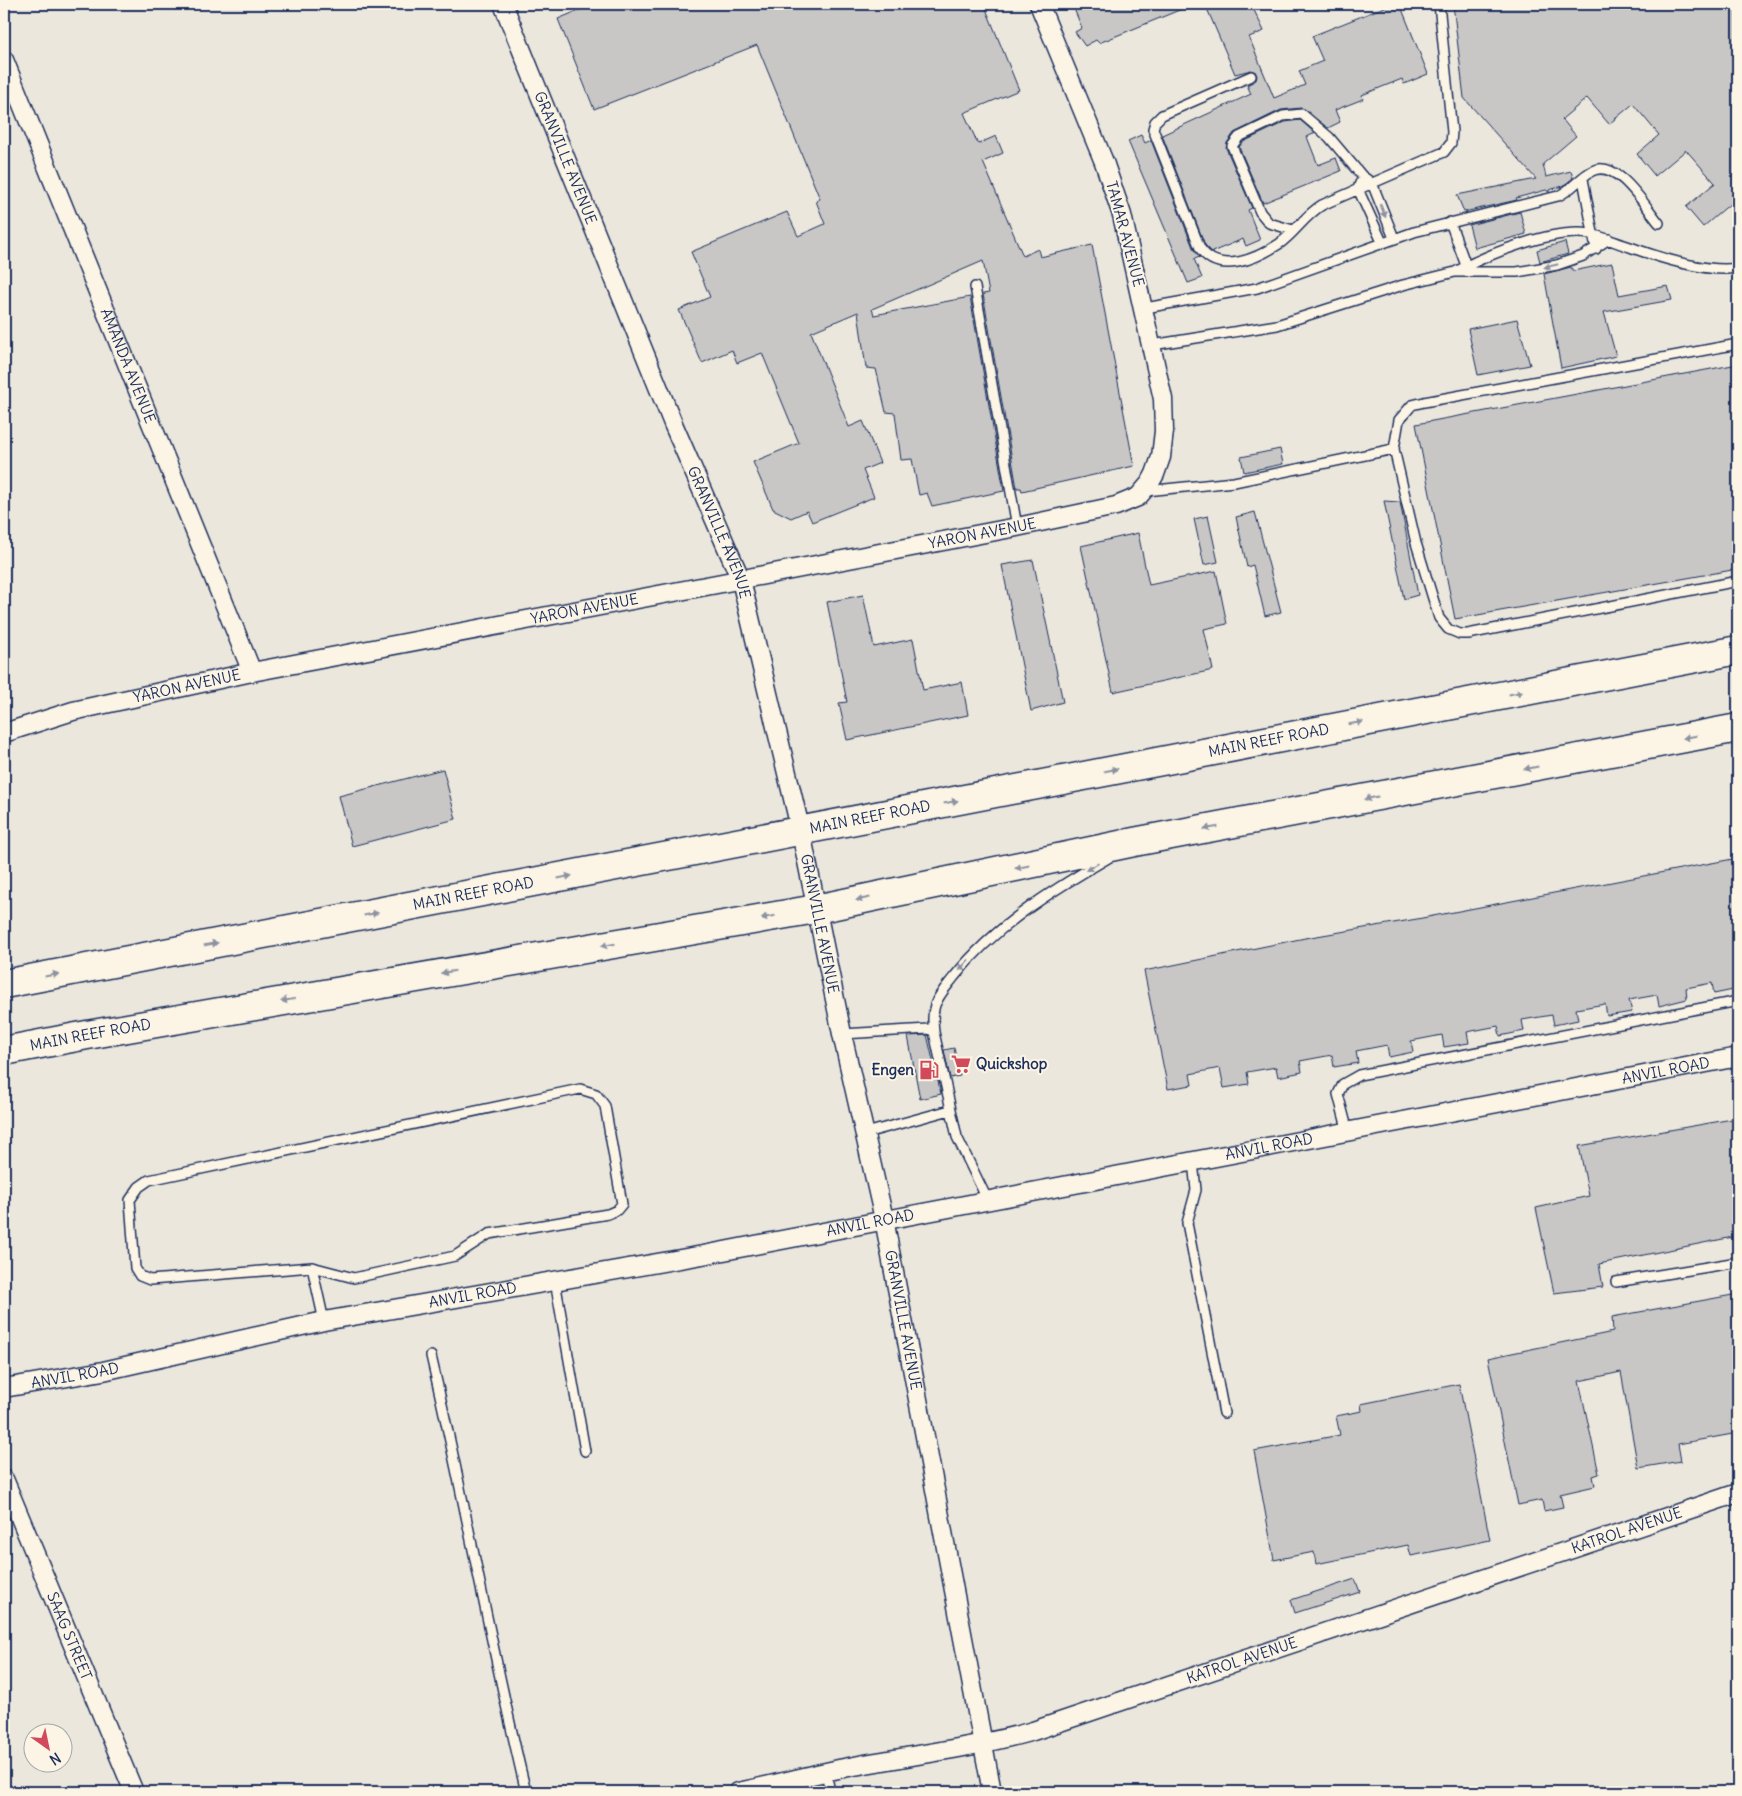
<svg xmlns="http://www.w3.org/2000/svg" width="1742" height="1796" font-family="Delius,sans-serif">
  <style>
    .built { fill: #ece7dc; fill-rule: evenodd }
    .building { fill: #c8c7c6; stroke: #1b2f5e }
    .lines { fill: none; stroke-linecap: round; stroke-linejoin: round }
    .service-casing { stroke: #1b2f5e; stroke-width: 12 }
    .minor-casing { stroke: #1b2f5e; stroke-width: 21 }
    .primary-casing { stroke: #1b2f5e; stroke-width: 31 }
    .service { stroke: #fcf5e5; stroke-width: 9 }
    .minor { stroke: #fcf5e5; stroke-width: 18 }
    .primary { stroke: #fcf5e5; stroke-width: 28 }
    .oneway { fill: #8c92a2 }
    .labels { text-anchor: middle; stroke-width: 4; stroke-linejoin: round; paint-order: stroke }
    .street-label { font-size: 15px; fill: #1b2f5e; stroke: #fcf5e5 }
    .poi-label { font-size: 15px; font-weight: bold; fill: #1b2f5e; stroke: #fcf5e5; text-anchor: start }
  </style>
  <rect width="100%" height="100%" fill="#fcf5e5"/>
  <filter id="ink" filterUnits="userSpaceOnUse"><feTurbulence type="fractalNoise" baseFrequency=".02" numOctaves="2"/><feDisplacementMap in="SourceGraphic" scale="10" xChannelSelector="R" yChannelSelector="G"/><feConvolveMatrix kernelMatrix="1 2 1 2 8 2 1 2 1" color-interpolation-filters="sRGB"/></filter>
  <g filter="url(#ink)">
    <path class="built" d="M 4,4 L 1738,4 L 1738,1792 L 4,1792 ZM 32,1734 L 62,1734 L 62,1764 L 32,1764 Z"/>
    <path class="building" d="M 594,4 L 984,4 L 1019,90 L 964,113 L 978,144 L 996,136 L 1003,153 L 983,162 L 1023,256 L 1038,249 L 1040,257 L 1092,245 L 1134,466 L 1022,491 L 1021,488 L 1017,488 L 983,294 L 989,293 L 983,261 L 872,309 L 874,315 L 970,297 L 1004,491 L 932,506 L 927,493 L 919,495 L 912,459 L 901,460 L 895,413 L 886,412 L 876,369 L 866,368 L 858,312 L 811,332 L 849,427 L 863,421 L 880,463 L 863,470 L 874,497 L 812,522 L 807,511 L 791,518 L 773,509 L 753,462 L 799,443 L 762,353 L 737,363 L 732,350 L 702,363 L 679,310 L 710,297 L 691,252 L 787,212 L 798,236 L 825,224 L 816,201 L 820,199 L 757,45 L 594,109 L 558,19 Z
      M 1072,4 L 1194,4 L 1099,43 L 1096,40 L 1085,46 L 1075,32 L 1082,28 Z
      M 1205,4 L 1251,4 L 1264,31 L 1249,37 L 1274,98 L 1305,85 L 1299,71 L 1323,61 L 1312,36 L 1392,4 L 1400,4 L 1428,74 L 1404,84 L 1402,79 L 1362,95 L 1363,99 L 1335,110 L 1340,122 L 1328,128 L 1301,108 L 1281,110 L 1234,133 L 1227,143 L 1226,148 L 1252,208 L 1248,210 L 1260,240 L 1246,246 L 1243,239 L 1212,252 L 1205,245 L 1162,135 L 1251,94 L 1247,85 L 1256,80 L 1257,76 L 1255,71 L 1251,70 L 1235,74 Z
      M 1453,4 L 1738,4 L 1738,197 L 1703,227 L 1686,207 L 1715,183 L 1686,150 L 1655,176 L 1637,154 L 1659,135 L 1633,104 L 1609,124 L 1587,98 L 1562,119 L 1576,136 L 1543,164 L 1546,177 L 1571,171 L 1573,178 L 1563,186 L 1549,190 L 1549,192 L 1546,190 L 1516,198 L 1517,200 L 1464,212 L 1457,195 L 1536,179 L 1464,98 Z
      M 1300,120 L 1315,133 L 1307,137 L 1318,165 L 1336,158 L 1341,171 L 1263,203 L 1239,147 L 1243,142 L 1285,122 Z
      M 1141,135 L 1145,143 L 1151,140 L 1194,250 L 1200,257 L 1194,259 L 1202,278 L 1188,283 L 1128,141 Z
      M 1520,212 L 1526,234 L 1475,248 L 1469,225 Z
      M 1565,242 L 1568,254 L 1540,262 L 1537,250 Z
      M 1612,263 L 1619,295 L 1668,286 L 1672,300 L 1604,312 L 1616,356 L 1561,368 L 1544,274 L 1571,267 L 1573,271 Z
      M 1517,319 L 1530,365 L 1478,375 L 1468,329 Z
      M 1738,364 L 1738,569 L 1455,619 L 1416,424 Z
      M 1280,449 L 1283,464 L 1244,472 L 1241,457 Z
      M 1384,501 L 1400,502 L 1418,595 L 1404,599 Z
      M 1255,512 L 1281,612 L 1265,616 L 1253,565 L 1247,567 L 1236,517 Z
      M 1208,516 L 1218,562 L 1204,565 L 1194,519 Z
      M 1138,533 L 1149,585 L 1216,571 L 1227,624 L 1204,629 L 1213,670 L 1113,692 L 1081,546 Z
      M 1033,560 L 1063,702 L 1031,711 L 1002,565 Z
      M 863,595 L 874,647 L 913,639 L 923,690 L 962,682 L 968,715 L 847,740 L 839,703 L 847,702 L 827,602 Z
      M 443,769 L 456,819 L 352,846 L 339,796 Z
      M 1738,858 L 1738,989 L 1714,994 L 1712,983 L 1686,988 L 1687,999 L 1659,1006 L 1657,995 L 1629,1000 L 1632,1012 L 1607,1016 L 1605,1004 L 1576,1009 L 1578,1020 L 1554,1025 L 1552,1015 L 1522,1020 L 1524,1031 L 1500,1036 L 1498,1026 L 1467,1032 L 1469,1043 L 1444,1047 L 1442,1035 L 1411,1041 L 1413,1052 L 1389,1057 L 1387,1045 L 1356,1051 L 1358,1063 L 1334,1067 L 1332,1055 L 1300,1061 L 1302,1072 L 1278,1077 L 1276,1067 L 1247,1072 L 1249,1084 L 1224,1088 L 1220,1068 L 1190,1074 L 1192,1085 L 1168,1089 L 1144,971 L 1305,938 L 1417,919 Z
      M 927,1035 L 941,1094 L 920,1099 L 908,1036 Z
      M 954,1048 L 960,1076 L 950,1078 L 944,1050 Z
      M 1738,1118 L 1738,1236 L 1599,1264 L 1603,1287 L 1554,1293 L 1536,1208 L 1589,1196 L 1579,1146 Z
      M 1738,1294 L 1738,1433 L 1678,1444 L 1681,1461 L 1638,1468 L 1621,1372 L 1579,1381 L 1599,1474 L 1593,1476 L 1595,1486 L 1560,1494 L 1563,1507 L 1544,1511 L 1542,1500 L 1518,1505 L 1488,1358 L 1613,1332 L 1612,1317 Z
      M 1459,1384 L 1490,1540 L 1411,1556 L 1408,1545 L 1316,1564 L 1314,1552 L 1274,1560 L 1254,1451 L 1340,1435 L 1336,1416 L 1362,1411 L 1361,1404 Z
      M 1355,1579 L 1360,1592 L 1295,1613 L 1291,1600 Z"/>
    <g class="lines">
      <defs>
        <path id="service" d="M 1251,76 L 1162,115 L 1155,122 L 1153,129 L 1200,248 C 1218,276 1256,259 1279,244 C 1295,233 1305,215 1322,205 L 1444,152 L 1451,143 L 1452,132 L 1439,4
          M 1583,179 L 1596,249
          M 1360,183 L 1358,189 L 1382,242
          M 1450,222 L 1468,271
          M 1293,230 L 1269,223 L 1260,212 L 1232,146 L 1239,137 L 1283,116 L 1302,114 L 1329,137 L 1362,176 L 1372,183 L 1394,238
          M 1455,272 C 1488,254 1553,228 1590,234 C 1604,237 1617,243 1630,247 C 1660,258 1706,273 1738,268
          M 975,287 L 1017,527
          M 1145,308 L 1257,288 L 1414,232 L 1558,196 C 1572,190 1580,177 1592,171 C 1617,158 1645,206 1659,223
          M 1738,344 L 1424,402 L 1412,405 L 1399,420 L 1394,449 L 1416,543 L 1439,618 L 1448,629 L 1460,634 L 1468,634 L 1738,581
          M 1152,345 L 1277,325 L 1403,285 L 1455,272 L 1517,272 L 1557,265 L 1583,256 L 1609,239
          M 1146,491 L 1234,482 L 1394,449
          M 934,1032 C 933,1023 932,1014 935,1005 C 939,994 948,985 954,977 C 996,925 1051,891 1108,858
          M 842,1034 L 929,1029 L 934,1032 L 957,1137 L 988,1201
          M 580,1089 L 596,1094 L 605,1106 L 622,1204 L 617,1210 L 608,1214 L 489,1234 L 455,1256 L 354,1278 L 312,1267 L 150,1280 L 140,1276 L 135,1268 L 130,1200 L 139,1187 L 149,1180 Z
          M 1348,1132 L 1338,1094 L 1343,1084 L 1359,1075 L 1738,1001
          M 866,1133 L 950,1110
          M 1193,1162 L 1196,1190 L 1187,1223 L 1224,1413
          M 312,1267 L 324,1321
          M 555,1281 L 585,1451
          M 1616,1282 L 1738,1262
          M 431,1356 C 465,1501 491,1648 526,1792
          M 826,1772 L 830,1792"/>
        <g id="minor">
          <path id="s1" d="M 503,4 L 674,426 L 741,580 L 801,832 L 842,1034 L 884,1219 L 992,1792"/>
          <path id="s2" d="M 4,60 L 252,672"/>
          <path id="s3" d="M 4,733 L 73,711 L 252,672 L 1017,527 L 1116,506 L 1138,497 L 1150,483 L 1155,474 L 1161,457 L 1164,431 L 1163,399 L 1122,215 L 1104,162 L 1039,4"/>
          <path id="s4" d="M 4,1388 L 103,1371 L 324,1321 L 703,1255 L 1738,1057"/>
          <path id="s5" d="M 4,1479 L 134,1792"/>
          <path id="s6" d="M 738,1792 C 775,1785 812,1774 849,1767 C 911,1755 973,1748 1033,1731 L 1738,1493"/>
        </g>
        <g id="primary">
          <path id="s7" d="M 4,984 L 1738,650"/>
          <path id="s8" d="M 4,1051 L 87,1035 L 816,909 L 1134,842 L 1738,728"/>
        </g>
      </defs>
      <use href="#service" class="service-casing"/>
      <use href="#minor" class="minor-casing"/>
      <use href="#primary" class="primary-casing"/>
      <use href="#service" class="service"/>
      <use href="#minor" class="minor"/>
      <use href="#primary" class="primary"/>
    </g>
    <defs><path id="oneway-solid" d="M-6-.8H1V-3.2L6.5 0L1 3.2V.8H-6Z" transform="scale(1.25)"/></defs>
    <g class="oneway">
      <use href="#oneway-solid" transform="translate(1383 211) rotate(68)"/>
      <use href="#oneway-solid" transform="translate(1551 266) rotate(167)"/>
      <use href="#oneway-solid" transform="translate(1516 693) rotate(-11)"/>
      <use href="#oneway-solid" transform="translate(1356 723) rotate(-10)"/>
      <use href="#oneway-solid" transform="translate(1690 737) rotate(169)"/>
      <use href="#oneway-solid" transform="translate(1531 768) rotate(169)"/>
      <use href="#oneway-solid" transform="translate(1111 770) rotate(-11)"/>
      <use href="#oneway-solid" transform="translate(1371 798) rotate(169)"/>
      <use href="#oneway-solid" transform="translate(951 802) rotate(-11)"/>
      <use href="#oneway-solid" transform="translate(1211 828) rotate(170)"/>
      <use href="#oneway-solid" transform="translate(1022 867) rotate(169)"/>
      <use href="#oneway-solid" transform="translate(1092 867) rotate(150)"/>
      <use href="#oneway-solid" transform="translate(565 877) rotate(-11)"/>
      <use href="#oneway-solid" transform="translate(863 899) rotate(169)"/>
      <use href="#oneway-solid" transform="translate(371 914) rotate(-11)"/>
      <use href="#oneway-solid" transform="translate(768 917) rotate(170)"/>
      <use href="#oneway-solid" transform="translate(211 944) rotate(-11)"/>
      <use href="#oneway-solid" transform="translate(608 945) rotate(170)"/>
      <use href="#oneway-solid" transform="translate(964 965) rotate(131)"/>
      <use href="#oneway-solid" transform="translate(448 972) rotate(170)"/>
      <use href="#oneway-solid" transform="translate(52 975) rotate(-11)"/>
      <use href="#oneway-solid" transform="translate(288 1000) rotate(170)"/>
    </g>
  </g>
  <defs>
    <symbol id="supermarket-bare" viewBox="-9 -9 18 18"><path d="M-6-5.5h2.5l.6 2H6L4.5 2H-2.5L-4.4-4H-6ZM-1.5 3.2a1.3 1.3 0 1 0 .1 0ZM3 3.2a1.3 1.3 0 1 0 .1 0Z" fill="#d1495b" stroke="#fcf5e5" stroke-width="2.5" paint-order="stroke"/></symbol>
    <symbol id="fuel-bare" viewBox="-9 -9 18 18"><path d="M-5.5-6h7V0h2V4h1.3V-2.5L3-4.5l.8-.8L6-3V5H2.5V1h-1V6h-7ZM-4.2-4.7v3.2H.2V-4.7Z" fill="#d1495b" stroke="#fcf5e5" stroke-width="2.5" paint-order="stroke"/></symbol>
  </defs>
  <g fill-rule="evenodd">
    <use href="#supermarket-bare" x="947" y="1050" width="28" height="28"/>
    <use href="#fuel-bare" x="915" y="1056" width="28" height="28"/>
  </g>
  <g class="labels">
    <g class="street-label">
      <text dy="5" stroke="none"><textPath href="#s1" startOffset="166">GRANVILLE AVENUE</textPath></text>
      <text transform="translate(1125 234) rotate(75)" y="5">TAMAR AVENUE</text>
      <text dy="5" stroke="none"><textPath href="#s2" startOffset="330">AMANDA AVENUE</textPath></text>
      <text dy="5" stroke="none"><textPath href="#s1" startOffset="571">GRANVILLE AVENUE</textPath></text>
      <text dy="5" stroke="none"><textPath href="#s3" startOffset="999">YARON AVENUE</textPath></text>
      <text dy="5" stroke="none"><textPath href="#s3" startOffset="594">YARON AVENUE</textPath></text>
      <text dy="5" stroke="none"><textPath href="#s3" startOffset="189">YARON AVENUE</textPath></text>
      <text dy="5" stroke="none"><textPath href="#s7" startOffset="1288">MAIN REEF ROAD</textPath></text>
      <text dy="5" stroke="none"><textPath href="#s7" startOffset="882">MAIN REEF ROAD</textPath></text>
      <text dy="5" stroke="none"><textPath href="#s7" startOffset="478">MAIN REEF ROAD</textPath></text>
      <text dy="5" stroke="none"><textPath href="#s1" startOffset="976">GRANVILLE AVENUE</textPath></text>
      <text dy="5" stroke="none"><textPath href="#s8" startOffset="88">MAIN REEF ROAD</textPath></text>
      <text dy="5" stroke="none"><textPath href="#s4" startOffset="1692">ANVIL ROAD</textPath></text>
      <text dy="5" stroke="none"><textPath href="#s4" startOffset="1288">ANVIL ROAD</textPath></text>
      <text dy="5" stroke="none"><textPath href="#s4" startOffset="882">ANVIL ROAD</textPath></text>
      <text dy="5" stroke="none"><textPath href="#s4" startOffset="478">ANVIL ROAD</textPath></text>
      <text dy="5" stroke="none"><textPath href="#s1" startOffset="1381">GRANVILLE AVENUE</textPath></text>
      <text dy="5" stroke="none"><textPath href="#s4" startOffset="72">ANVIL ROAD</textPath></text>
      <text dy="5" stroke="none"><textPath href="#s6" startOffset="928">KATROL AVENUE</textPath></text>
      <text dy="5" stroke="none"><textPath href="#s5" startOffset="170">SAAG STREET</textPath></text>
      <text dy="5" stroke="none"><textPath href="#s6" startOffset="522">KATROL AVENUE</textPath></text>
    </g>
    <g class="poi-label">
      <text x="976" y="1069">Quickshop</text>
      <text x="914" y="1075" text-anchor="end">Engen</text>
    </g>
  </g>
  <rect width="1742" height="1796" fill="none" stroke="#fcf5e5" stroke-width="20"/>
  <rect x="10" y="10" width="1722" height="1776" fill="none" stroke="#1b2f5e" stroke-width="2" filter="url(#ink)"/>
  <g transform="translate(48 1748) rotate(147)"><circle r="24" fill="#fcf5e5" stroke="#a2a6af"/>
  <path d="M0-4L9 19L0 12L-9 19Z" fill="#d1495b"/>
  <text y="-8" font-size="14" font-weight="bold" text-anchor="middle" fill="#1b2f5e">N</text>
  </g>
</svg>
